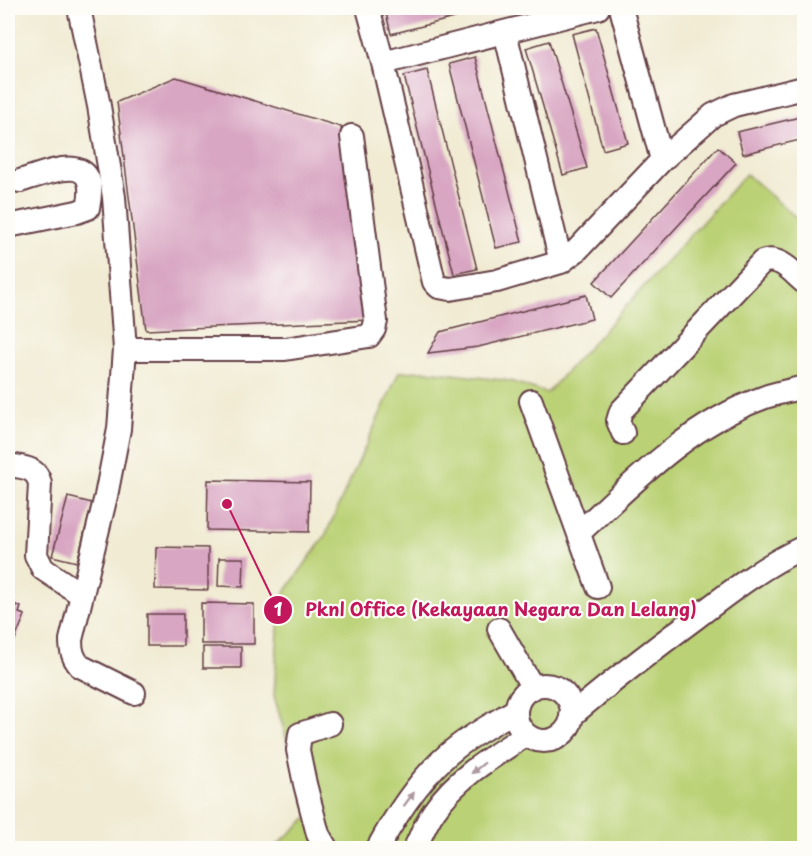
<svg xmlns="http://www.w3.org/2000/svg" width="812" height="856" font-family="'Playpen Sans',sans-serif">
  <style>
    .green { fill: #bad175; stroke: #827850; stroke-width: 1.5 }
    .building { fill: #d8a5c2 }
    .lines { fill: none; stroke-linecap: round; stroke-linejoin: round }
    .minor-casing { stroke: #633e44; stroke-width: 26 }
    .minor { stroke: #fff; stroke-width: 22 }
    .oneway { fill: #ae9aa0 }
    .leader { fill: none; stroke: #c2185b; stroke-width: 2 }
    .callout-dot { fill: #c2185b; stroke: #fdfcf7; stroke-width: 2 }
    .mark-label { font-size: 18px; text-anchor: middle; font-weight: bold; fill: #fff }
    .callout-label { font-size: 18px; text-anchor: middle; font-weight: bold; fill: #c2185b; stroke: #fdfcf7; stroke-width: 4.5; stroke-linejoin: round; paint-order: stroke }
  </style>
  <rect width="100%" height="100%" fill="#fdfcf7"/>
  <filter id="ink" filterUnits="userSpaceOnUse"><feTurbulence type="fractalNoise" baseFrequency=".0167" numOctaves="2"/><feDisplacementMap in="SourceGraphic" scale="12" xChannelSelector="R" yChannelSelector="G"/><feConvolveMatrix kernelMatrix="1 2 1 2 8 2 1 2 1" color-interpolation-filters="sRGB"/></filter>
  <filter id="wash" filterUnits="userSpaceOnUse"><feTurbulence type="fractalNoise" baseFrequency=".008" numOctaves="4" result="noise"/><feDisplacementMap in="SourceGraphic" scale="24" xChannelSelector="R" yChannelSelector="G"/><feGaussianBlur stdDeviation="1.35" result="paint"/><feColorMatrix in="noise" values="0 0 0 0 0 0 0 0 0 0 0 0 0 0 0 0 0 1.4 0 .05"/><feComposite in="paint" operator="in"/></filter>
  <g filter="url(#wash)">
    <rect width="100%" height="100%" fill="#f1ebd3"/>
    <path class="green" d="M 746,174 L 799,220 L 804,216 L 804,848 L 274,848 L 309,816 L 274,696 L 280,599 L 325,536 L 399,372 L 427,371 L 510,381 L 547,393 Z"/>
    <g id="blocks">
      <path class="building" d="M 391,8 L 493,8 L 391,34 L 385,9 Z
        M 596,28 L 628,143 L 603,150 L 572,34 Z
        M 549,41 L 587,168 L 563,175 L 526,48 Z
        M 475,57 L 522,242 L 496,248 L 449,64 Z
        M 427,70 L 477,269 L 454,274 L 404,76 Z
        M 176,77 L 341,127 L 369,320 L 146,330 L 117,102 Z
        M 804,116 L 804,139 L 743,154 L 737,132 Z
        M 718,147 L 736,163 L 611,298 L 594,282 Z
        M 586,295 L 592,319 L 478,347 L 428,353 L 440,332 Z
        M 208,480 L 310,482 L 309,532 L 207,530 Z
        M 68,497 L 92,503 L 77,562 L 52,556 Z
        M 156,547 L 208,548 L 208,590 L 155,589 Z
        M 219,558 L 244,558 L 243,587 L 218,586 Z
        M 8,602 L 21,607 L 19,613 L 25,615 L 8,656 Z
        M 201,603 L 254,604 L 254,644 L 201,644 Z
        M 147,614 L 183,614 L 183,646 L 147,646 Z
        M 203,647 L 241,647 L 241,668 L 203,668 Z"/>
    </g>
  </g>
  <g filter="url(#ink)">
    <use href="#blocks" fill-opacity="0" stroke="#633e44" stroke-width="1.5"/>
    <g class="lines">
      <defs>
        <path id="minor" d="M 79,8 L 99,106 L 114,197 L 125,349 L 119,429 L 106,496 L 71,640 C 71,651 73,658 80,666 L 134,693
          M 368,8 L 383,63 L 434,282 L 439,287 L 450,289 L 497,281 L 561,262 L 577,250 L 662,160 L 713,115 L 734,105 L 804,88
          M 621,8 L 662,160
          M 505,32 L 561,262
          M 383,63 L 598,8
          M 8,226 L 77,212 L 88,208 C 101,149 52,171 20,181
          M 125,349 L 285,349 L 369,336 L 374,329 L 376,321 L 352,136
          M 531,401 L 598,587
          M 623,433 L 618,421 L 621,411 L 762,262 C 779,255 792,272 804,282
          M 8,465 C 22,467 37,467 40,484 L 36,555 L 43,569 L 82,595
          M 580,532 C 634,482 689,425 760,399 C 774,393 790,391 804,387
          M 499,629 L 533,688
          M516 713a28 28 0 1 1 56 0a28 28 0 1 1-56 0Z
          M 571,716 C 612,681 654,649 697,617 C 731,591 765,565 804,547
          M 326,848 L 318,834 L 305,784 L 298,750 L 300,734 L 330,724
          M 378,848 C 398,811 423,773 457,747 C 475,733 496,722 516,710
          M 415,848 C 421,836 426,822 434,811 C 456,778 493,756 526,735"/>
      </defs>
      <use href="#minor" class="minor-casing"/>
      <use href="#minor" class="minor"/>
    </g>
    <defs><path id="oneway-solid" d="M-6-.8H1V-3.2L6.5 0L1 3.2V.8H-6Z" transform="scale(1.5)"/></defs>
    <g class="oneway">
      <use href="#oneway-solid" transform="translate(478 768) rotate(141)"/>
      <use href="#oneway-solid" transform="translate(409 799) rotate(-53)"/>
    </g>
  </g>
  <path class="leader" d="M227 504L278 610"/>
  <g class="callout-dot">
    <circle cx="227" cy="504" r="6"/>
    <circle cx="278" cy="610" r="15"/>
  </g>
  <g class="mark-label">
    <text x="278" y="616">1</text>
  </g>
  <g class="callout-label">
    <text x="501" y="616">Pknl Office (Kekayaan Negara Dan Lelang)</text>
  </g>
  <rect width="812" height="856" fill="none" stroke="#fdfcf7" stroke-width="30"/>
</svg>
